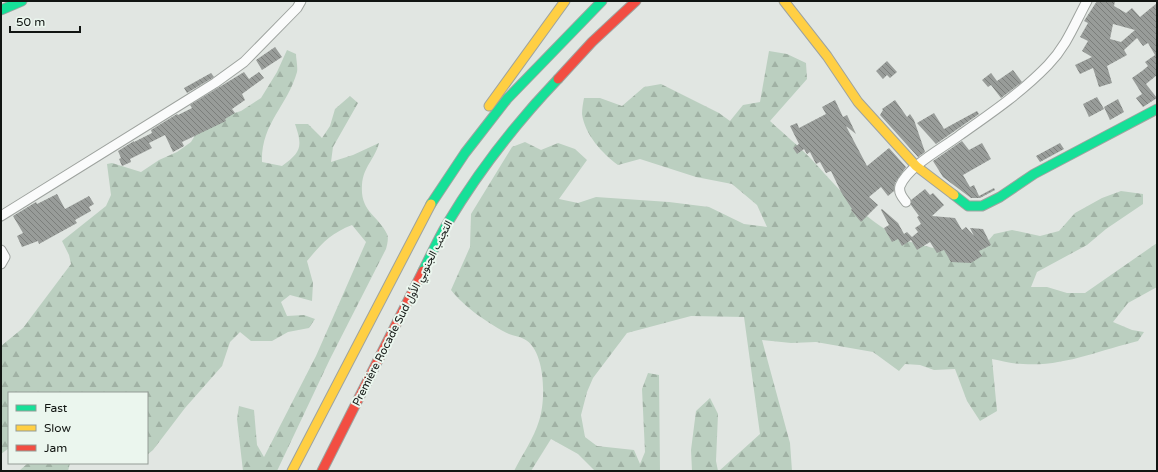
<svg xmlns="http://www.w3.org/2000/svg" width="1158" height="472" font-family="'Varela Round',Vazirmatn,sans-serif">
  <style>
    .forest { fill: url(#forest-firs) }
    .building { fill: url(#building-back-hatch); fill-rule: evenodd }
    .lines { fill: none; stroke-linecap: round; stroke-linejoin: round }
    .street-casing { stroke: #9ea39f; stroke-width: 11 }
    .fast-casing { stroke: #9ea39f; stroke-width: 11 }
    .slow-casing { stroke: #9ea39f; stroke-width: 11 }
    .jam-casing { stroke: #9ea39f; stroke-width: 11 }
    .street { stroke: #fafbfb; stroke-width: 9 }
    .fast { stroke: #16e098; stroke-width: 9 }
    .slow { stroke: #ffcf43; stroke-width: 9 }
    .jam { stroke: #f24e42; stroke-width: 9 }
    .labels { text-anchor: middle; stroke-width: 4; stroke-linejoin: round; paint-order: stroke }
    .street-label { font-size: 11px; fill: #111512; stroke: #ebf6ee }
  </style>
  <defs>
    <pattern id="forest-firs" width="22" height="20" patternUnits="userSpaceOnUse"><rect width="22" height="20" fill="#bbcfc0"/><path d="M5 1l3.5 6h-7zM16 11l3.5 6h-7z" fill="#a0b1a4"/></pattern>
    <pattern id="building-back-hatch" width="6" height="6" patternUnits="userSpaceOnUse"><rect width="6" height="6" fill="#989c99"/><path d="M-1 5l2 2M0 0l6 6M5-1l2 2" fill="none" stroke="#7b7e7b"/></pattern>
  </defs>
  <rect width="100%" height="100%" fill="#e1e6e2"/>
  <path class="forest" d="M 287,50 L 296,54 C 296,59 298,67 297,72 C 287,107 261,123 262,162 L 282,166 C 301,152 303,147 295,124 L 308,124 L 322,138 L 330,126 L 335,109 L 350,96 L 358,103 L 333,147 L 331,162 L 353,155 L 379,143 C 375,159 363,167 362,185 C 360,212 378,215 387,234 C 389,238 387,245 386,249 L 330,359 L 277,471 L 243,471 L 237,419 L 239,406 L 254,410 L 257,445 L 264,457 L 316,356 L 366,242 L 352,225 C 331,233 321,244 307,261 L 313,283 L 312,301 L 290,295 L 281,302 L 287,316 L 304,315 L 315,319 L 309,328 L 288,332 L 272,341 L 251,341 L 240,332 L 230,342 L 222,366 L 185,408 L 153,450 L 147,455 L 147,393 L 9,393 L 9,448 L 1,454 L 1,346 L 23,328 L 71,264 L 69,255 L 62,241 L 106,206 L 111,195 L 107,164 L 112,163 L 141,172 L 159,160 L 177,152 L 191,142 L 200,127 L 212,120 L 241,111 L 261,98 L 277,72 Z
    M 769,51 L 787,54 L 806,63 L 807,79 L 770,121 C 784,134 800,147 813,161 C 842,192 867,224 908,241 C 928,248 950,251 970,255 L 982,248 L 994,234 L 1012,230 L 1040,236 L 1059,231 L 1075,213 L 1102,198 L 1121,191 L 1143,194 L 1143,204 L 1106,229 L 1087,245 L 1037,272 L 1031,287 L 1047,287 L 1067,293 L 1085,293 L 1157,243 L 1157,287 L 1128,303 L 1113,322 L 1132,330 L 1144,332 L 1138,341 C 1100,350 1063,367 1023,364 C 1013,364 1002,361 992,359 L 997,411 L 980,421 L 967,401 L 955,369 L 934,370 L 920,365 L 905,364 L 899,371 L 873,352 L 816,342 L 791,343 L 762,340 L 790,443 L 792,471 L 719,471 L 760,434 L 744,317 L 691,316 L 627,333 L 593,378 L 587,392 L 581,415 L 585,437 L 597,446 L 634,450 L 640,464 L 645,452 L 642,389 L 648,373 L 659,375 L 660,471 L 595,471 L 578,454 L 551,439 L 531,471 L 514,471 C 522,455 534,438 539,421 C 546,401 546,350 524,339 C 519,336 514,336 509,334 C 490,325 463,306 451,290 L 470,247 L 471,214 L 512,147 L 525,142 L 541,150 L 558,143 L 575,149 L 587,160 L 559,199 L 578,203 L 596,197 L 669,202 L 709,207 L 744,224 L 767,227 L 757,205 L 732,184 L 696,177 L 640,159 L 618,165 C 602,153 585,135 582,114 C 582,109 583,103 584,98 L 600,98 L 622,106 L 644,87 L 661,84 L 719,113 L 730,121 L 743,105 L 760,102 Z
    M 710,398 L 718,414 L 716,461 L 718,471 L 692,471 L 691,450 L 696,411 Z
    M 28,463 L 70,463 L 68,471 L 19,471 Z"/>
  <path class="building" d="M 1097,1 L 1115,1 L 1114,6 L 1126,13 L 1132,8 L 1140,17 L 1157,3 L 1157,75 L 1146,84 L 1157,98 L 1143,107 L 1136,98 L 1142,94 L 1132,78 L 1142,71 L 1148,66 L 1145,62 L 1155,55 L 1148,43 L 1143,46 L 1137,38 L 1124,50 L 1127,55 L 1107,66 L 1112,83 L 1099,87 L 1093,68 L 1080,74 L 1075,65 L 1092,57 L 1082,51 L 1088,41 L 1080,37 L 1088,23 L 1084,21 ZM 1113,24 L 1135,30 L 1121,42 L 1110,39 Z
    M 275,47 L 282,57 L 262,70 L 256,60 Z
    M 887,61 L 897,72 L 890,78 L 887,75 L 883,79 L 876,71 Z
    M 1013,70 L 1022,82 L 1001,98 L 991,85 L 988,87 L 982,80 L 991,73 L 997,81 Z
    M 244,72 L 249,79 L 259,72 L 264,78 L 242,94 L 245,100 L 232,109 L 235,113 L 225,119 L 226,121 L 182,142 L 184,146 L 173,152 L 165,135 L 149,143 L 152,148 L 130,159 L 131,162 L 122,166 L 119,159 L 121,158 L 118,151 L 134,141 L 134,142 L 152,133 L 151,130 L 177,114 L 178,115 L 192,108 L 190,105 Z
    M 211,73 L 214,77 L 187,93 L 184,88 Z
    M 1097,97 L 1104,109 L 1089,117 L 1083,104 Z
    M 1118,99 L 1124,112 L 1110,120 L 1104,107 Z
    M 835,100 L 843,117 L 847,115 L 856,134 L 846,126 L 867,166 L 889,148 L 906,167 L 895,183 L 894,191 L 888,196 L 881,187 L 869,197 L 878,205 L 861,222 L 851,210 L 852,209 L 841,192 L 831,171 L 826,173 L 820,162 L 816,164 L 810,152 L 807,154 L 804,149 L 797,154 L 793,148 L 799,144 L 790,126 L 797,123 L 799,128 L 826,114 L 822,107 Z
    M 895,100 L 907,117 L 910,114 L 914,120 L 925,152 L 918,157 L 880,115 L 883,110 L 882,109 Z
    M 977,111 L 979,114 L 936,144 L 917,123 L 934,113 L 944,129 Z
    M 962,141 L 969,150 L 982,143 L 991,159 L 963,175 L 970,187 L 974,185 L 979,196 L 994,188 L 995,190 L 980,198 L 971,198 L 943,177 L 933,161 Z
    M 1060,143 L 1064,149 L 1040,162 L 1036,156 Z
    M 925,189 L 930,195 L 933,193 L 944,205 L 932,216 L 955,218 L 962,230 L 966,227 L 974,236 L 970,228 L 983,229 L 991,245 L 979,251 L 982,256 L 971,263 L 951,262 L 944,250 L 937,253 L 930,242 L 917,250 L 911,240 L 902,246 L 898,239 L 892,242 L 884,228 L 889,225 L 881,210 L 882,209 L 898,223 L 904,234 L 907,232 L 912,237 L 918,232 L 915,228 L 921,224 L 917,217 L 919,216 L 911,205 L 911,200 Z
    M 57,194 L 65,209 L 89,196 L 94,204 L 89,207 L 91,211 L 75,220 L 77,223 L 39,244 L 38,241 L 22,247 L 17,236 L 23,233 L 13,216 L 36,202 L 37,204 Z"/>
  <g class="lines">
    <defs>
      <path id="street" d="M 906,202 C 903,198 898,193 900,186 C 908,166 943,148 960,135 C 990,114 1022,92 1048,65 C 1067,45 1074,25 1087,1
        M 1,216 L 215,83 L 244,62 L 297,8 L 301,1
        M 1,250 L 5,257 L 1,264"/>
      <path id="fast" d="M 1,10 L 22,1
        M 954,195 L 968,206 L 982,206 L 1000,197 L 1034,174 L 1157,109
        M 431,204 L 465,153 L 507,99 L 602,1
        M 423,271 C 431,255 438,239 447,224 C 478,172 516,123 558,79"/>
      <path id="slow" d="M 784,1 L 827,56 L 858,102 L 916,166 L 954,195
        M 489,106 L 565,1
        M 292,471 L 431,204"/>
      <path id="jam" d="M 558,79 L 592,42 L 636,1
        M 322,471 L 423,271"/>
    </defs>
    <use href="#street" class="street-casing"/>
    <use href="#fast" class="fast-casing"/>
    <use href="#slow" class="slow-casing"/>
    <use href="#jam" class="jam-casing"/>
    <use href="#street" class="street"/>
    <use href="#fast" class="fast"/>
    <use href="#slow" class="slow"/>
    <use href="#jam" class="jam"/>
  </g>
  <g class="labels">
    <g class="street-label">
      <text transform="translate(402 313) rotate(-63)" y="4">Première Rocade Sud التجنب الجنوبي الأول</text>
    </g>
  </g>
  <rect width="1158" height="472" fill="none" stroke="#111512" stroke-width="4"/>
  <rect x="8" y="392" width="140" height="72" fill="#ebf6ee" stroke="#949c96"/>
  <rect x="16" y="405" width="20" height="6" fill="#16e098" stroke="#949c96"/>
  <text x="44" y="412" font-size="12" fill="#111512">Fast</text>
  <rect x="16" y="425" width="20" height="6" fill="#ffcf43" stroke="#949c96"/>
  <text x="44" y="432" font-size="12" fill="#111512">Slow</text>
  <rect x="16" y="445" width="20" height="6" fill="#f24e42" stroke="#949c96"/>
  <text x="44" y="452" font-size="12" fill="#111512">Jam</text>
  <path d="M10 26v6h70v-6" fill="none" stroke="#111512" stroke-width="2"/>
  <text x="16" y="26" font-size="12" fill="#111512" stroke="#ebf6ee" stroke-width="3" paint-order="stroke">50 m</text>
</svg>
